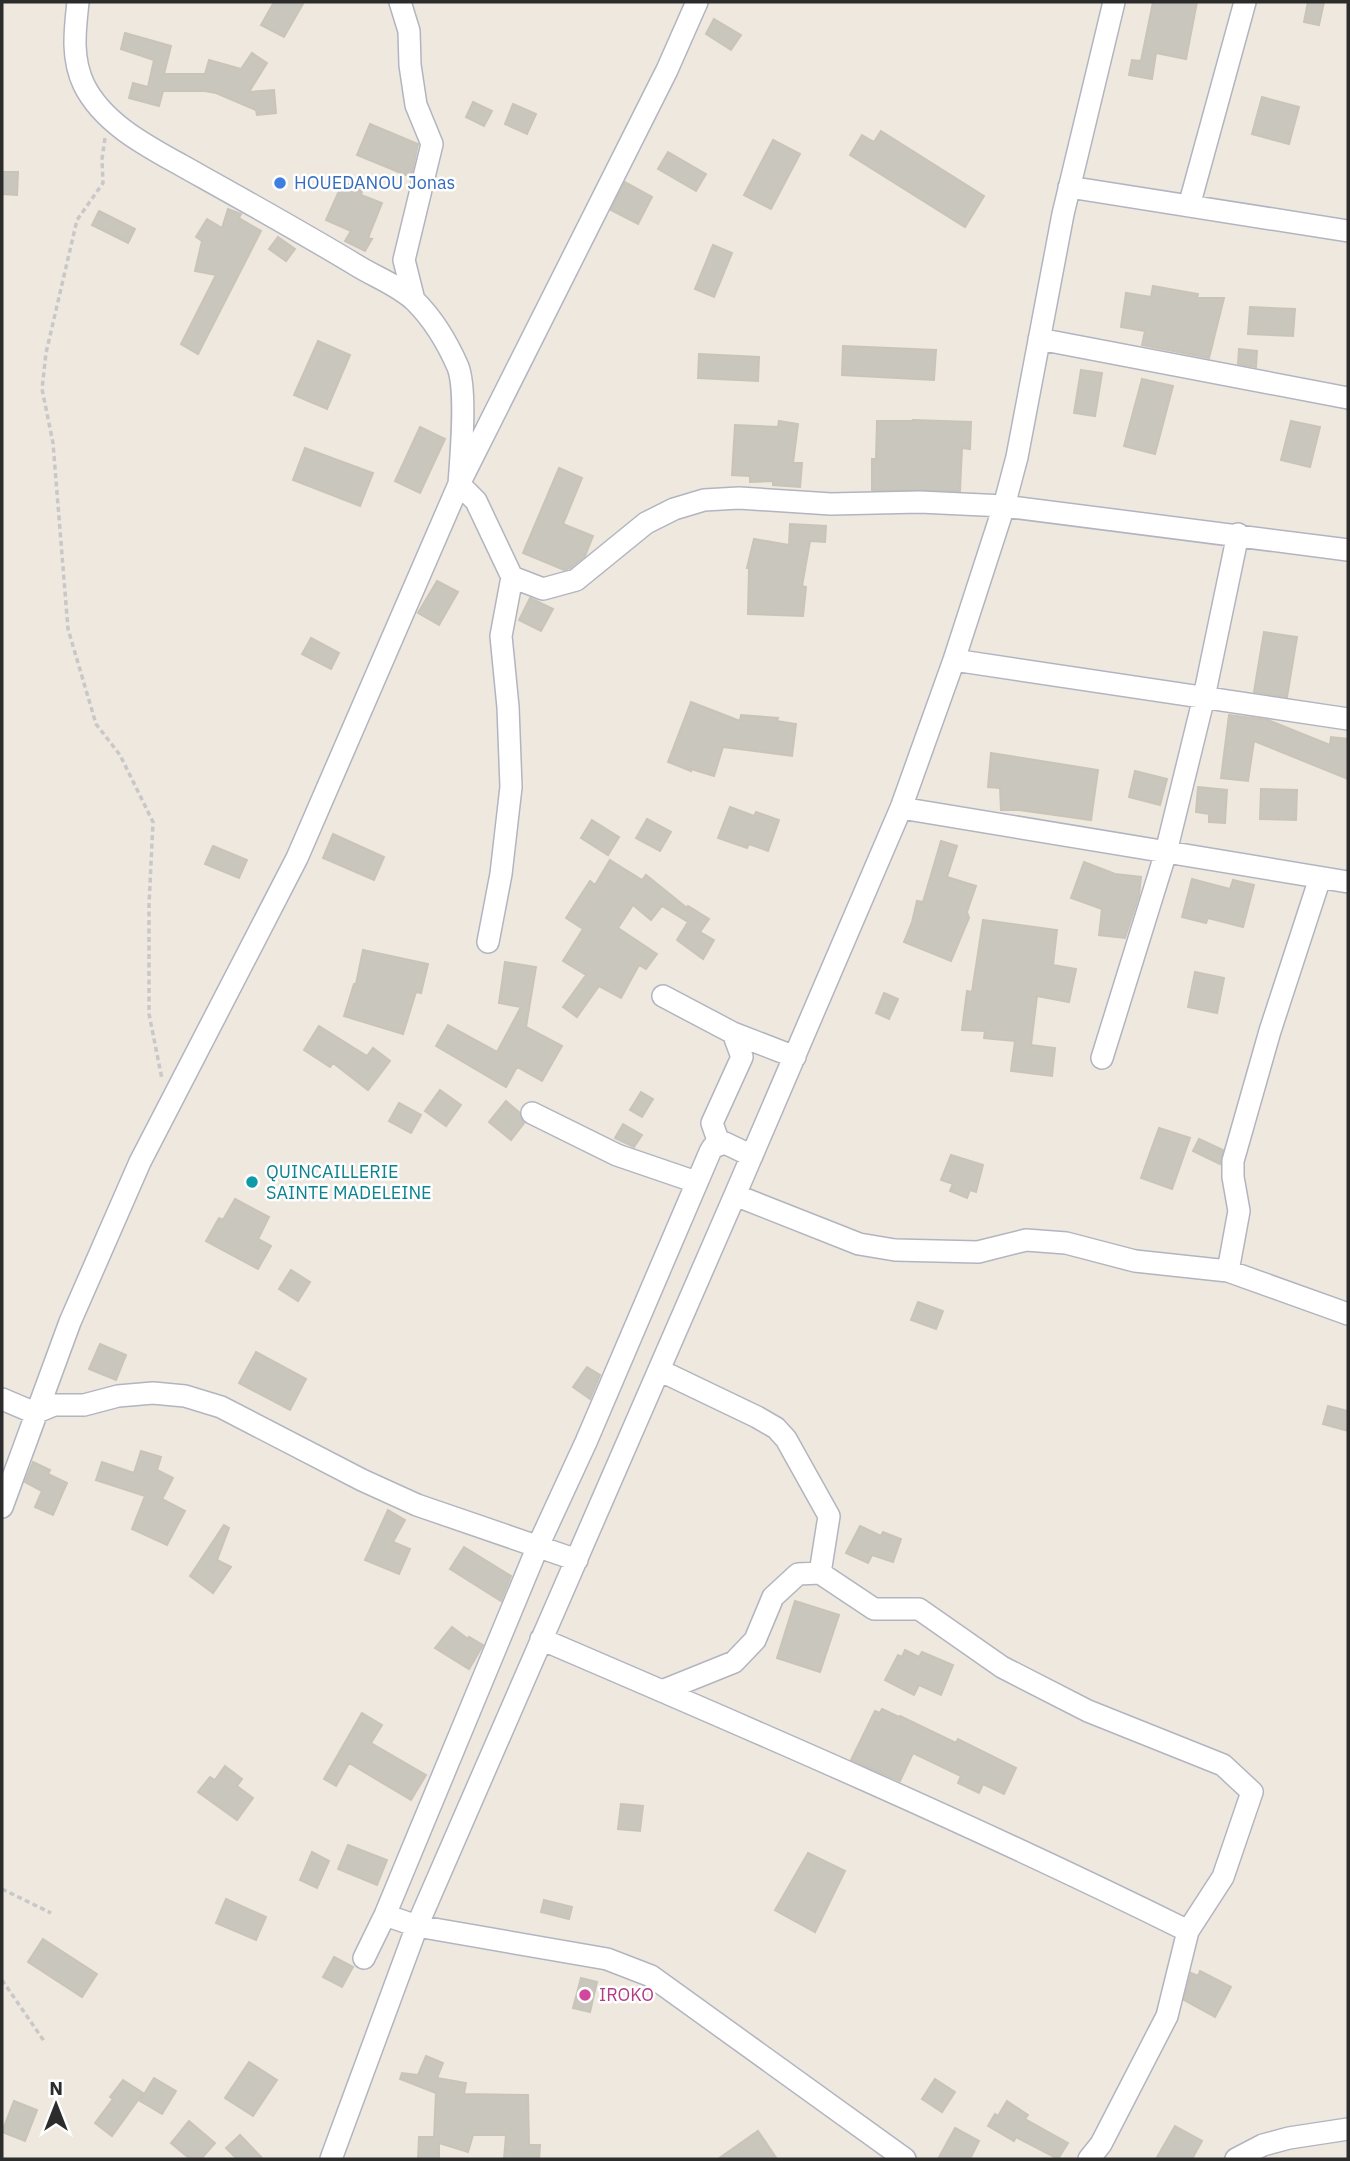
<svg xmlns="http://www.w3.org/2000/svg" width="1350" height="2161" font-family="'IBM Plex Sans',sans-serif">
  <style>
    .building { fill: #c9c6bd; stroke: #cac4b8; stroke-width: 2 }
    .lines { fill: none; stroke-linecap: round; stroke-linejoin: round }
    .minor-casing { stroke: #b2b5c0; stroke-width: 24 }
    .path { stroke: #c8c8c8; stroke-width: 3.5; stroke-dasharray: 5 3.5; stroke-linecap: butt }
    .minor { stroke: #fff; stroke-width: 21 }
    .shop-dot { fill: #3f7fe0; stroke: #fff; stroke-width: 2.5 }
    .culture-dot { fill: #0f9aa8; stroke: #fff; stroke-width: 2.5 }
    .hotel-dot { fill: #d1479c; stroke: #fff; stroke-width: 2.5 }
    .labels { text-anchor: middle; stroke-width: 5; stroke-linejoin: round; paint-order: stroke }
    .shop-label { font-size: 18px; fill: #366cbe; stroke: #fff; text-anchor: start }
    .culture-label { font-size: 18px; fill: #0d838f; stroke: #fff; text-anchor: start }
    .hotel-label { font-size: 18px; fill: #b23c85; stroke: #fff; text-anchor: start }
  </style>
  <rect width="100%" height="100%" fill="#eee8df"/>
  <path class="building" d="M 274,2 L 304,2 L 284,37 L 261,25 Z
    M 1153,2 L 1197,2 L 1186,59 L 1156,53 L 1152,79 L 1129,75 L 1132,60 L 1141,61 Z
    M 1308,2 L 1324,2 L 1319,25 L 1304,22 Z
    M 714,19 L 741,35 L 731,50 L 706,34 Z
    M 125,33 L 171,46 L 164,74 L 205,74 L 209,60 L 241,69 L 252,53 L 267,63 L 249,92 L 274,90 L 276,113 L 257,115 L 256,110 L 216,93 L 205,91 L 163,91 L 159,106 L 129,98 L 133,83 L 148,87 L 154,60 L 121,49 Z
    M 1262,97 L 1299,107 L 1289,144 L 1252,134 Z
    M 473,102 L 492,111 L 484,126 L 466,117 Z
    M 513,104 L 536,114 L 527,134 L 505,124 Z
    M 370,124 L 418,144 L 411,177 L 357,155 Z
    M 881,131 L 984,196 L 965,227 L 850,155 L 862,135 L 874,142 Z
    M 773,140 L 800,154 L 771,209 L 744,195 Z
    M 668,152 L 706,174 L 696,191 L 658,169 Z
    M 2,172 L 18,172 L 17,195 L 2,194 Z
    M 343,182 L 362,191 L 361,195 L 382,203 L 368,238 L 372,239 L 365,251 L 345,241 L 351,231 L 326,220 Z
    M 625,182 L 652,197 L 638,224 L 611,210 Z
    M 228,209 L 241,214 L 239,218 L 261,231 L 198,354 L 181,344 L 216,275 L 195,271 L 202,241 L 196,237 L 207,219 L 222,228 Z
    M 99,211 L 135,229 L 128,243 L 92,225 Z
    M 278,237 L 295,249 L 286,261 L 269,249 Z
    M 713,245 L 732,253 L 714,297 L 695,289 Z
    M 1153,286 L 1198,294 L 1197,298 L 1224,298 L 1209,358 L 1142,345 L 1145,331 L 1121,327 L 1126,293 L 1151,297 Z
    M 1250,307 L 1295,309 L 1293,336 L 1248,334 Z
    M 318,341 L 350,355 L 327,409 L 294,395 Z
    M 843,346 L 936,350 L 934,380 L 842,375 Z
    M 1239,349 L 1257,351 L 1256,367 L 1238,364 Z
    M 699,354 L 759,357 L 758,381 L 698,378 Z
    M 1081,370 L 1102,373 L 1095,416 L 1074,413 Z
    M 1142,379 L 1173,386 L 1155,454 L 1124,446 Z
    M 913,420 L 971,422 L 970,449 L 962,448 L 960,491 L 872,490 L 872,459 L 876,459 L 877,421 L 913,421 Z
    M 779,421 L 798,424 L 793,463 L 802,463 L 800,487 L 773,485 L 773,481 L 750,482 L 750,476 L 732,475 L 735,425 L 778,427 Z
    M 1291,421 L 1320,427 L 1310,467 L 1281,460 Z
    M 420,427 L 445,439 L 420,493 L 395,481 Z
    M 305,448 L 373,473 L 360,506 L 293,480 Z
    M 559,468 L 582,478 L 563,524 L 593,536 L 585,556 L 570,568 L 564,570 L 523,553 Z
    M 790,524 L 826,526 L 825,542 L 810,541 L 802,586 L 806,587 L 803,616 L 748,614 L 749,568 L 747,568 L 754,539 L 789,545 Z
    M 437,581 L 458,592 L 439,625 L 418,613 Z
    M 530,598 L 553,609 L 541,631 L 519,620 Z
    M 1264,632 L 1297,637 L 1287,697 L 1254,692 Z
    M 311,638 L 339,653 L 331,669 L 302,654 Z
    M 691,702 L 740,721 L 741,715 L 778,718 L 777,721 L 796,724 L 792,756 L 723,747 L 714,776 L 691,769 L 691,771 L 668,762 Z
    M 1229,715 L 1268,720 L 1330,745 L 1331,737 L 1348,739 L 1348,779 L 1254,741 L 1248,781 L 1221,778 Z
    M 991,753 L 1098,770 L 1091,820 L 1019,810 L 1001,810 L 1000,788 L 988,787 Z
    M 1135,771 L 1167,779 L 1160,805 L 1129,797 Z
    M 1198,787 L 1227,790 L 1225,823 L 1209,822 L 1209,814 L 1196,812 Z
    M 1261,789 L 1297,790 L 1296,820 L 1260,819 Z
    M 730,807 L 754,816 L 756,812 L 779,820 L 768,851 L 749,844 L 747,848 L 718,838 Z
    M 647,819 L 671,832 L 660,851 L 636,838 Z
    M 592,820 L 619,837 L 608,855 L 581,838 Z
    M 333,834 L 384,857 L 374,880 L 323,858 Z
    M 941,841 L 957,846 L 947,877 L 976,886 L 967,912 L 969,918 L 951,961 L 904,942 L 912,922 L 917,901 L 923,902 Z
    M 213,846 L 247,860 L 239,878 L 205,864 Z
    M 610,860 L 642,880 L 646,875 L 687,908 L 688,906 L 709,919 L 700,932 L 714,940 L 703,959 L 677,940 L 688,922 L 662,906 L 651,920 L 633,905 L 618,928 L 657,954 L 646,969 L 639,965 L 621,998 L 599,986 L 577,1017 L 563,1007 L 586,975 L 563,961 L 583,929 L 566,918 L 590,881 L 595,885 Z
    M 1084,862 L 1115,874 L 1141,877 L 1139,895 L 1125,938 L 1099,935 L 1102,909 L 1071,898 Z
    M 1192,879 L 1230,889 L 1233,880 L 1254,885 L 1243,927 L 1208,918 L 1206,923 L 1182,917 Z
    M 983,920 L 1057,930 L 1053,965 L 1076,969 L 1069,1002 L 1037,996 L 1031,1045 L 1055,1048 L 1052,1076 L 1011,1071 L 1015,1041 L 984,1038 L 985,1031 L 962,1030 L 967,991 L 972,992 Z
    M 363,950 L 428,964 L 421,993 L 416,992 L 403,1034 L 344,1016 L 354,984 L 356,984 Z
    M 505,962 L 536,967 L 526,1027 L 562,1046 L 542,1081 L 517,1067 L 506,1087 L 436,1046 L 448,1025 L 497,1052 L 521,1007 L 499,1003 Z
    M 1195,972 L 1224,978 L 1217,1013 L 1188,1007 Z
    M 884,993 L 898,999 L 889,1019 L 876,1013 Z
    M 319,1026 L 367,1056 L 373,1048 L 390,1061 L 368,1090 L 333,1063 L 330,1067 L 304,1050 Z
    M 440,1090 L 461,1105 L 446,1126 L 425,1111 Z
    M 641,1092 L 653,1099 L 642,1117 L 630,1110 Z
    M 506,1101 L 519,1112 L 524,1123 L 511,1140 L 489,1122 Z
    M 399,1103 L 421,1115 L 411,1133 L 389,1121 Z
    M 623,1124 L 642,1135 L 634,1147 L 615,1138 Z
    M 1159,1128 L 1190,1138 L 1172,1189 L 1141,1178 Z
    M 1199,1139 L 1223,1150 L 1220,1164 L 1193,1151 Z
    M 951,1155 L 983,1165 L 976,1192 L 970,1190 L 967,1198 L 950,1191 L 953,1184 L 941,1180 Z
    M 235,1199 L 269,1217 L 258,1239 L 271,1246 L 258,1269 L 206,1241 L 219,1218 L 223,1220 Z
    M 291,1270 L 310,1282 L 298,1301 L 279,1289 Z
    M 918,1302 L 943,1311 L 936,1329 L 911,1320 Z
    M 100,1344 L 126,1355 L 116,1380 L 89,1369 Z
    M 256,1352 L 306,1379 L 290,1410 L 239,1383 Z
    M 587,1367 L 600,1375 L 590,1399 L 573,1387 Z
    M 1328,1406 L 1348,1411 L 1348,1431 L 1323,1424 Z
    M 141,1451 L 161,1457 L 157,1470 L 173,1478 L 162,1499 L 185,1511 L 167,1545 L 132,1529 L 145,1496 L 96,1480 L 102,1462 L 134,1473 Z
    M 33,1462 L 50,1470 L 48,1474 L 67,1483 L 53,1515 L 35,1507 L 42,1491 L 25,1482 Z
    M 388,1510 L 405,1520 L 393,1542 L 410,1549 L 399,1574 L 365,1560 Z
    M 224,1525 L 229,1528 L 217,1560 L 231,1567 L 213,1593 L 190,1576 Z
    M 860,1526 L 881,1536 L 883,1532 L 901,1539 L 893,1562 L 872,1555 L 868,1563 L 846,1553 Z
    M 464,1547 L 511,1576 L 501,1601 L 450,1569 Z
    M 795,1601 L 839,1615 L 820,1672 L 777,1658 Z
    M 452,1627 L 468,1639 L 469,1637 L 483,1645 L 469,1669 L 435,1648 Z
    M 905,1650 L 919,1657 L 922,1652 L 953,1665 L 941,1695 L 919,1685 L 914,1695 L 885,1680 L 898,1655 L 902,1657 Z
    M 882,1709 L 899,1717 L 900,1716 L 956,1743 L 958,1739 L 1016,1768 L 1004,1794 L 983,1784 L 979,1793 L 958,1783 L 961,1776 L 913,1753 L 900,1781 L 851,1760 L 875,1711 L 880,1713 Z
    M 362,1713 L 382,1725 L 371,1743 L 426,1775 L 411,1800 L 349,1763 L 336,1786 L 324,1779 Z
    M 225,1766 L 242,1779 L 237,1786 L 253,1798 L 237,1820 L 198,1792 L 210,1777 L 215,1780 Z
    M 621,1804 L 643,1806 L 640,1831 L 618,1829 Z
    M 348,1845 L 387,1860 L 377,1885 L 338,1869 Z
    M 312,1852 L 329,1861 L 317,1888 L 300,1880 Z
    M 808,1853 L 845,1871 L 815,1932 L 775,1910 Z
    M 226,1899 L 266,1917 L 256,1940 L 216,1923 Z
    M 544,1900 L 572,1907 L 569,1919 L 541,1912 Z
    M 43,1939 L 97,1974 L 82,1997 L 28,1962 Z
    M 334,1957 L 353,1967 L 342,1987 L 323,1977 Z
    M 1200,1971 L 1231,1987 L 1215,2017 L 1184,2000 L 1191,1973 L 1198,1976 Z
    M 581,1978 L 597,1982 L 590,2012 L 573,2008 Z
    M 426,2056 L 443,2063 L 437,2078 L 466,2083 L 464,2094 L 528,2095 L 529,2145 L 540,2145 L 539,2159 L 504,2159 L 506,2135 L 473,2135 L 468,2152 L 439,2143 L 439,2159 L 418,2159 L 419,2137 L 434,2137 L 436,2093 L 400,2079 L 402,2073 L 418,2075 Z
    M 249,2062 L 277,2080 L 253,2116 L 225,2098 Z
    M 154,2078 L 176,2091 L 162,2114 L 140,2101 Z
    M 935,2079 L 955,2092 L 942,2112 L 922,2099 Z
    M 123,2080 L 143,2093 L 112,2136 L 95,2123 L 113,2099 L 110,2097 Z
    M 14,2101 L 37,2110 L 25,2141 L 2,2132 Z
    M 1007,2101 L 1028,2115 L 1025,2119 L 1068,2143 L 1058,2159 L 1016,2137 L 1014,2141 L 988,2126 L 995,2114 L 998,2116 Z
    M 189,2121 L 215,2143 L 201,2159 L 190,2159 L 171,2143 Z
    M 1175,2126 L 1202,2141 L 1192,2159 L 1156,2159 Z
    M 955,2128 L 979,2141 L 970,2159 L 938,2159 Z
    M 758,2131 L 777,2159 L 718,2159 Z
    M 240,2135 L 263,2159 L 237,2159 L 226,2148 Z"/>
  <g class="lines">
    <defs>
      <path id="minor" d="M 78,2 C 75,30 71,58 84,85 C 103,123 145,145 181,165 C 240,198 298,230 356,265 C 375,277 398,285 415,301 C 433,319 448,344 458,367 C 467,391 461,456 459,484 L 476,501 L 512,577 L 501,636 L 508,707 L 511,787 L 501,874 L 488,942
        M 400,2 L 409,31 L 410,65 L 416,105 L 432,144 L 404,260 L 414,300
        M 1069,187 L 1348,231
        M 1189,206 L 1245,2
        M 1039,339 L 1348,398
        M 512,577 L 543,589 L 576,580 L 646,523 L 674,509 L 704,500 L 739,498 L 831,504 L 920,502 L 1004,506 L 1348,550
        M 954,660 L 1348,719
        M 901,808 L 1348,882
        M 663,996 L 733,1033 L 742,1057 L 712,1123 L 719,1143
        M 733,1033 L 795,1057
        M 1102,1058 L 1166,852 L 1204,697 L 1238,534
        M 532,1113 L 617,1155 L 696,1182
        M 735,1195 L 859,1244 L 895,1250 L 978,1252 L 1026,1240 L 1066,1243 L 1135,1261 L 1228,1271 L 1348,1314
        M 1228,1271 L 1239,1211 L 1233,1177 L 1233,1161 L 1270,1031 L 1320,878
        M 659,1370 L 757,1417 L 776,1428 L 786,1439 L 829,1516 L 820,1573 L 874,1609 L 919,1609 L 1002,1667 L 1088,1711 L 1223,1765 L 1252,1792 L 1223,1877 L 1188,1931 L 1167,2016 L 1101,2144 L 1089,2159
        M 2,1399 L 35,1413 L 54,1405 L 84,1405 L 118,1396 L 153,1393 L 185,1396 L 221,1407 L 362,1480 L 417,1505 L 577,1560
        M 2,1507 L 70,1322 L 140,1162 L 297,858 L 459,484 L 667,70 L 697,2
        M 541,1639 C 758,1732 976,1826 1188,1931
        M 662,1691 L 734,1662 L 755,1640 L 773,1597 L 798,1574 L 820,1573
        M 385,1915 L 417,1926 L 607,1959 L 651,1976 L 905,2159
        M 364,1958 L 385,1915 L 538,1546 L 586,1442 L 710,1152 L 713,1147 L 725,1143 L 752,1156
        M 331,2159 L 417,1926 L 735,1195 L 901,808 L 954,660 L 1004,506 L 1017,457 L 1063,214 L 1114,2
        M 1236,2159 L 1263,2145 L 1289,2138 L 1348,2129"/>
    </defs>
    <use href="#minor" class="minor-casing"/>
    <path class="path" d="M 105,138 L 102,159 L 103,183 L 77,220 L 46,353 L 42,389 L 53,443 L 68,629 L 96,724 L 120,755 L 153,822 L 149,905 L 149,1014 L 162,1079
      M 2,1889 L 51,1913
      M 2,1980 L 44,2041"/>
    <use href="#minor" class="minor"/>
  </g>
  <circle class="shop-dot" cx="280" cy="183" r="7"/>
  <circle class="culture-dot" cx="252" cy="1182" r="7"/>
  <circle class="hotel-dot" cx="585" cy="1995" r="7"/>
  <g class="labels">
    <g class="shop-label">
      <text x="294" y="189">HOUEDANOU Jonas</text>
    </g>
    <g class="culture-label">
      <text x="266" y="1178">QUINCAILLERIE<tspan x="266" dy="21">SAINTE MADELEINE</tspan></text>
    </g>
    <g class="hotel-label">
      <text x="599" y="2001">IROKO</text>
    </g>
  </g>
  <rect width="1350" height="2161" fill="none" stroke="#2c2c2c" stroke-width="7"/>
  <g transform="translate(56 2105)" stroke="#ffffff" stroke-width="5" paint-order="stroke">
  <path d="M0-5L12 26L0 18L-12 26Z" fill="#2c2c2c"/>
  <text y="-10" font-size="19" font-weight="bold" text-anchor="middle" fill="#2c2c2c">N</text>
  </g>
</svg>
